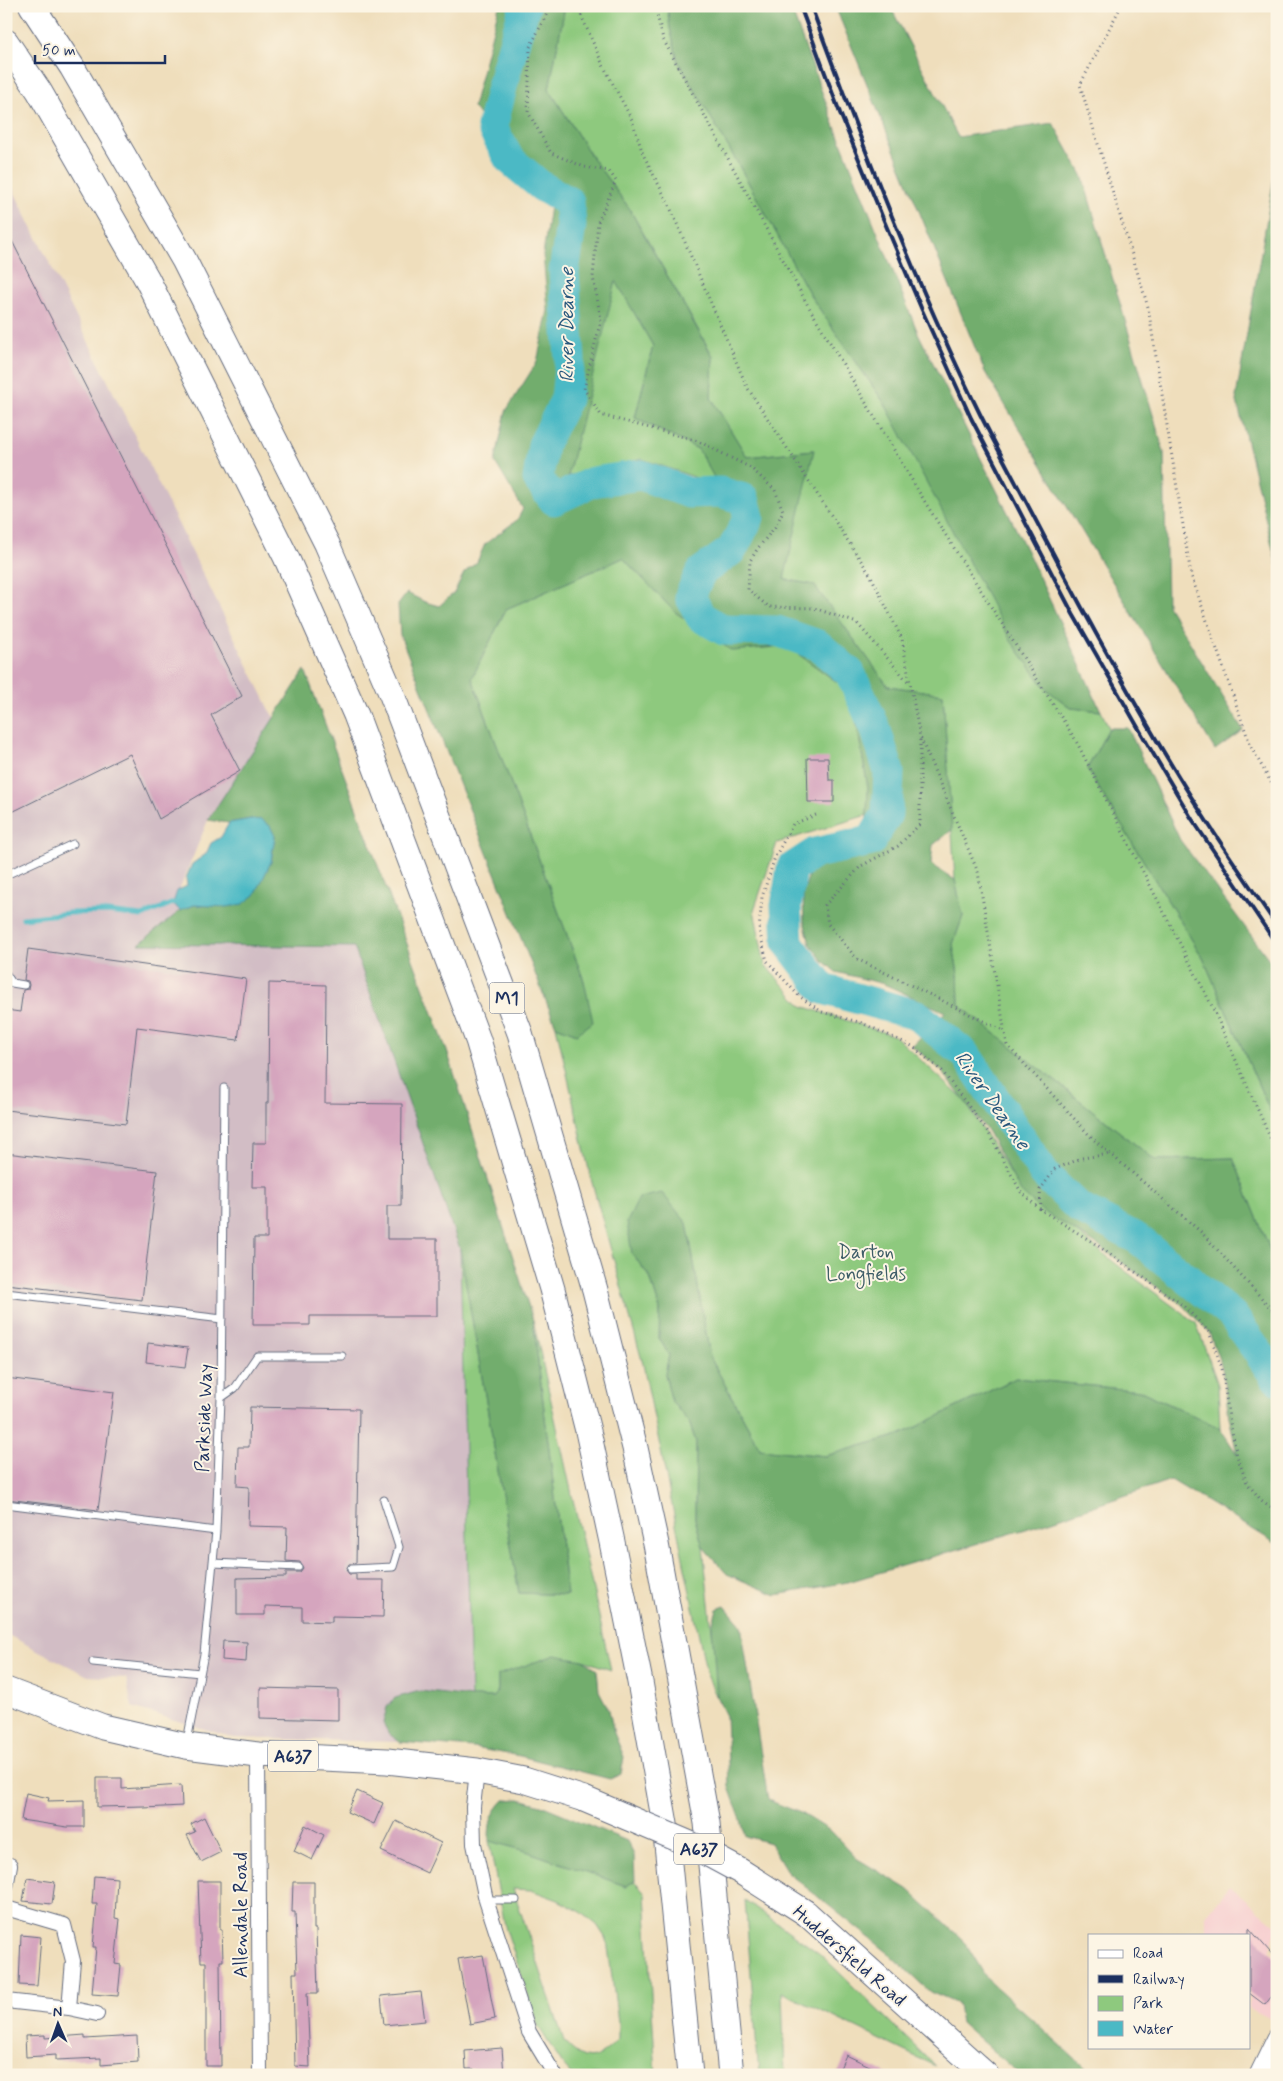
<svg xmlns="http://www.w3.org/2000/svg" width="1283" height="2081" font-family="Mynerve,sans-serif">
  <style>
    .built { fill: #f7cfd0 }
    .industrial { fill: #d2bdc5 }
    .green { fill: #8ec97e; stroke: #547c6e; fill-rule: evenodd }
    .forest { fill: #72ad6d; stroke: #466e66; fill-rule: evenodd }
    .water { fill: #4bb9c5; stroke: #337492 }
    .lines { fill: none; stroke-linecap: round; stroke-linejoin: round }
    .stream { stroke: #4bb9c5; stroke-width: 5 }
    .river { stroke: #4bb9c5; stroke-width: 31 }
    .building { fill: #d5a5be }
    .lane-casing { stroke: #656c7f; stroke-width: 9 }
    .street-casing { stroke: #656c7f; stroke-width: 16 }
    .secondary-casing { stroke: #656c7f; stroke-width: 21 }
    .highway-casing { stroke: #656c7f; stroke-width: 27 }
    .path { stroke: #656c7f; stroke-width: 3; stroke-dasharray: 1 4; stroke-linecap: butt }
    .lane { stroke: #fff; stroke-width: 7 }
    .street { stroke: #fff; stroke-width: 14 }
    .secondary { stroke: #fff; stroke-width: 19 }
    .highway { stroke: #fff; stroke-width: 25 }
    .rail { stroke: #1b2f5e; stroke-width: 4 }
    .highway-bridge-casing { stroke: #656c7f; stroke-width: 27; stroke-linecap: butt }
    .highway-bridge { stroke: #fff; stroke-width: 25 }
    .labels { text-anchor: middle; stroke-width: 4; stroke-linejoin: round; paint-order: stroke }
    .shield { fill: #fcf5e5; stroke: #5e6a86; stroke-width: 1 }
    .shield-label { font-size: 18px; font-weight: bold; fill: #1b2f5e }
    .park-label { font-size: 19px; fill: #3e5d68; stroke: #fcf5e5 }
    .street-label { font-size: 19px; fill: #1b2f5e; stroke: #fcf5e5 }
    .water-label { font-size: 20px; font-style: italic; fill: #29587d; stroke: #fcf5e5 }
  </style>
  <rect width="100%" height="100%" fill="#fcf5e5"/>
  <filter id="ink" filterUnits="userSpaceOnUse"><feTurbulence type="fractalNoise" baseFrequency=".02" numOctaves="2"/><feDisplacementMap in="SourceGraphic" scale="10" xChannelSelector="R" yChannelSelector="G"/><feConvolveMatrix kernelMatrix="1 2 1 2 8 2 1 2 1" color-interpolation-filters="sRGB"/></filter>
  <filter id="wash" filterUnits="userSpaceOnUse"><feTurbulence type="fractalNoise" baseFrequency=".0096" numOctaves="4" result="noise"/><feDisplacementMap in="SourceGraphic" scale="20" xChannelSelector="R" yChannelSelector="G"/><feGaussianBlur stdDeviation="1.12" result="paint"/><feColorMatrix in="noise" values="0 0 0 0 0 0 0 0 0 0 0 0 0 0 0 0 0 1.4 0 .05"/><feComposite in="paint" operator="in"/></filter>
  <g filter="url(#wash)">
    <rect width="100%" height="100%" fill="#efdebc"/>
    <path class="built" d="M 1230,1886 L 1277,1926 L 1270,1952 L 1277,1954 L 1277,2015 L 1273,2020 L 1249,2008 L 1249,1935 L 1206,1935 L 1206,1915 Z"/>
    <path class="industrial" d="M 6,175 L 274,718 L 208,820 L 174,903 L 180,911 L 139,944 L 354,947 L 460,1249 L 471,1697 L 444,1693 L 389,1734 L 400,1742 L 234,1738 L 132,1707 L 126,1678 L 88,1676 L 6,1634 Z"/>
    <path class="green" d="M 565,6 L 667,6 L 670,28 L 678,61 L 737,162 L 812,298 L 885,404 L 1071,708 L 1101,711 L 1109,728 L 1087,769 L 1203,958 L 1277,1127 L 1277,1267 L 1233,1158 L 1155,1160 L 959,1005 L 958,974 L 953,944 L 963,916 L 955,880 L 943,694 L 888,686 L 814,585 L 784,579 L 813,450 L 747,457 L 711,398 L 713,356 L 629,208 L 593,159 L 549,89 Z
      M 616,280 L 653,346 L 635,418 L 698,449 L 720,486 L 642,459 L 567,476 Z
      M 623,558 L 675,612 L 732,650 L 787,646 L 851,692 L 868,788 L 867,815 L 777,843 L 754,910 L 765,965 L 802,1006 L 895,1036 L 964,1100 L 1019,1187 L 1124,1270 L 1196,1323 L 1218,1385 L 1220,1428 L 1141,1391 L 1016,1378 L 900,1435 L 825,1456 L 760,1449 L 710,1357 L 687,1223 L 632,1254 L 650,1277 L 660,1310 L 659,1338 L 669,1355 L 665,1374 L 672,1402 L 689,1422 L 696,1442 L 695,1519 L 703,1547 L 716,1668 L 717,1698 L 707,1675 L 643,1364 L 591,1179 L 556,1026 L 577,1034 L 584,981 L 472,678 L 506,609 Z
      M 460,1249 L 519,1593 L 567,1595 L 533,1320 L 611,1670 L 583,1660 L 531,1664 L 498,1675 L 498,1690 L 493,1697 L 471,1697 Z
      M 489,1841 L 523,1850 L 626,1886 L 635,1881 L 645,1894 L 656,2075 L 572,2075 L 563,2065 L 538,2026 L 505,1926 ZM 513,1889 L 531,1890 L 558,1900 L 581,1912 L 597,1925 L 607,1940 L 618,2022 L 618,2039 C 597,2062 585,2065 564,2041 Z
      M 745,1900 L 820,1954 L 935,2066 L 782,1992 L 785,2075 L 759,2075 Z"/>
    <path class="forest" d="M 499,6 L 565,6 L 549,89 L 593,159 L 629,208 L 713,357 L 711,398 L 747,457 L 814,450 L 784,579 L 814,585 L 888,686 L 943,694 L 952,830 L 933,845 L 931,864 L 955,880 L 963,916 L 953,944 L 958,974 L 959,1005 L 1155,1160 L 1233,1158 L 1277,1267 L 1277,1544 L 1171,1480 L 1026,1529 L 848,1582 L 776,1595 L 727,1574 L 703,1547 L 695,1519 L 696,1442 L 689,1422 L 672,1402 L 665,1374 L 669,1355 L 659,1338 L 660,1310 L 650,1277 L 632,1254 L 627,1222 L 639,1198 L 662,1193 L 687,1223 L 710,1357 L 760,1449 L 825,1456 L 900,1435 L 1016,1378 L 1141,1391 L 1220,1428 L 1237,1454 L 1229,1417 L 1222,1368 L 1209,1332 L 1184,1306 L 1094,1243 L 1041,1210 L 1021,1192 L 988,1132 L 942,1071 L 912,1046 L 945,1012 L 884,984 L 836,972 L 823,961 L 810,944 L 804,921 L 803,894 L 810,871 L 832,861 L 865,857 L 868,788 L 851,692 L 787,646 L 732,651 L 675,612 L 623,558 L 506,609 L 472,678 L 584,981 L 593,1022 L 577,1034 L 556,1026 L 400,635 L 398,605 L 407,593 L 425,602 L 439,606 L 454,593 L 464,573 L 477,562 L 485,544 L 517,520 L 523,509 L 495,462 L 506,411 L 537,362 L 548,310 L 543,255 L 550,206 L 473,107 ZM 616,281 L 653,346 L 635,418 L 698,449 L 728,502 L 713,496 L 668,498 L 649,487 L 601,489 L 560,508 Z
      M 667,6 L 790,6 L 835,127 L 918,333 L 1028,553 L 1101,711 L 1071,708 L 1046,689 L 1011,641 L 885,404 L 812,298 L 737,162 L 678,61 L 670,28 Z
      M 835,6 L 890,6 L 958,137 L 1053,123 L 1082,175 L 1164,452 L 1167,605 L 1243,730 L 1215,750 L 985,372 Z
      M 1277,160 L 1277,566 L 1236,397 Z
      M 305,670 L 447,1051 L 533,1320 L 567,1595 L 519,1593 L 460,1249 L 354,947 L 139,944 L 180,911 L 194,905 L 208,905 L 262,878 L 271,862 L 275,836 L 251,819 L 229,823 L 208,820 Z
      M 1109,728 L 1128,728 L 1180,840 L 1277,970 L 1277,1127 L 1203,958 L 1087,769 Z
      M 725,1606 L 741,1625 L 768,1800 L 803,1814 L 832,1832 L 856,1858 L 908,1889 L 965,1942 L 987,1979 L 1094,2075 L 1020,2075 L 961,2023 L 958,2004 L 930,1992 L 886,1951 L 788,1873 L 770,1843 L 745,1836 L 741,1820 L 729,1787 L 726,1716 L 717,1698 L 712,1626 L 717,1609 Z
      M 555,1655 L 583,1660 L 597,1670 L 599,1691 L 609,1710 L 614,1733 L 624,1757 L 621,1774 L 610,1779 L 520,1756 L 473,1748 L 400,1742 L 389,1734 L 383,1723 L 387,1707 L 395,1698 L 420,1691 L 471,1697 L 493,1697 L 498,1690 L 498,1675 Z
      M 520,1799 L 541,1805 L 627,1841 L 634,1855 L 635,1881 L 626,1886 L 523,1850 L 489,1841 C 489,1822 491,1814 504,1800 Z"/>
    <path class="water" d="M 251,819 L 262,820 L 270,826 L 275,836 L 271,862 L 255,895 L 243,904 L 227,907 L 194,905 L 180,911 L 173,903 L 177,891 L 187,886 L 186,878 L 192,864 L 206,854 L 211,843 L 221,837 L 229,823 Z"/>
    <g class="lines">
      <path class="stream" d="M 23,918 L 69,913 L 107,912 L 142,916 L 173,903"/>
      <path class="river" d="M 525,6 L 507,67 L 492,127 L 509,159 L 541,186 L 569,202 L 571,225 L 564,272 L 570,360 L 566,399 L 543,445 L 538,479 L 554,500 L 593,482 L 641,475 L 689,493 L 720,492 L 744,499 L 749,517 L 732,550 L 701,572 L 690,596 L 701,617 L 724,630 L 777,631 L 818,645 L 850,673 L 875,727 L 889,772 L 887,814 L 871,841 L 815,853 L 792,868 L 786,906 L 788,943 L 823,989 L 917,1015 L 966,1055 L 1045,1175 L 1079,1208 L 1138,1239 L 1232,1315 L 1277,1379"/>
    </g>
    <g id="blocks">
      <path class="building" d="M 6,229 L 242,696 L 211,715 L 240,771 L 159,819 L 130,754 L 6,815 Z
        M 807,758 L 828,758 L 829,780 L 834,780 L 834,802 L 808,802 Z
        M 28,949 L 246,979 L 238,1040 L 137,1027 L 126,1124 L 6,1110 L 6,1010 L 20,1012 L 23,990 L 28,989 L 29,985 L 28,981 L 24,980 Z
        M 269,983 L 326,985 L 325,1103 L 402,1104 L 401,1206 L 387,1206 L 387,1239 L 437,1239 L 437,1316 L 310,1316 L 310,1325 L 253,1325 L 254,1238 L 267,1238 L 267,1187 L 252,1187 L 253,1143 L 266,1143 L 266,1103 L 268,1103 Z
        M 6,1153 L 157,1171 L 142,1300 L 6,1284 Z
        M 148,1343 L 188,1348 L 185,1367 L 146,1362 Z
        M 6,1378 L 114,1392 L 98,1510 L 6,1499 Z
        M 250,1407 L 359,1409 L 356,1563 L 349,1564 L 346,1570 L 349,1574 L 356,1574 L 356,1580 L 384,1580 L 383,1617 L 332,1616 L 332,1622 L 302,1621 L 302,1607 L 265,1606 L 265,1615 L 237,1615 L 237,1578 L 286,1577 L 286,1572 L 300,1572 L 303,1568 L 300,1562 L 286,1561 L 287,1527 L 248,1526 L 249,1487 L 237,1486 L 238,1447 L 249,1447 Z
        M 223,1641 L 247,1642 L 246,1662 L 222,1660 Z
        M 260,1688 L 338,1690 L 338,1720 L 260,1718 Z
        M 97,1778 L 122,1778 L 122,1789 L 181,1785 L 182,1806 L 144,1808 L 144,1806 L 97,1807 Z
        M 357,1791 L 383,1803 L 374,1824 L 347,1812 Z
        M 26,1793 L 49,1798 L 48,1801 L 84,1800 L 84,1827 L 67,1827 L 21,1820 Z
        M 204,1817 L 221,1852 L 201,1862 L 187,1835 L 195,1832 L 191,1824 Z
        M 396,1821 L 441,1843 L 427,1873 L 381,1851 Z
        M 305,1825 L 324,1835 L 312,1860 L 294,1851 Z
        M 94,1876 L 117,1878 L 115,1918 L 120,1919 L 115,1964 L 121,1965 L 118,1996 L 92,1994 L 96,1947 L 93,1947 L 97,1904 L 92,1904 Z
        M 27,1878 L 55,1882 L 52,1904 L 23,1901 Z
        M 198,1881 L 220,1881 L 220,1930 L 222,1930 L 223,1961 L 220,1961 L 221,2066 L 206,2066 L 206,1962 L 201,1962 Z
        M 293,1882 L 314,1882 L 314,1929 L 316,1929 L 318,1993 L 307,1993 L 310,2067 L 295,2066 L 293,1973 L 297,1973 L 295,1912 L 292,1912 Z
        M 1249,1928 L 1277,1960 L 1277,1989 L 1265,2005 L 1249,1993 Z
        M 21,1935 L 41,1937 L 37,1986 L 19,1985 Z
        M 483,1955 L 495,2019 L 470,2024 L 458,1959 Z
        M 421,1992 L 425,2021 L 384,2025 L 381,1996 Z
        M 45,2035 L 45,2038 L 85,2035 L 85,2039 L 137,2036 L 138,2062 L 101,2065 L 101,2058 L 56,2060 L 56,2055 L 26,2057 L 25,2036 Z
        M 502,2048 L 504,2075 L 474,2075 L 474,2069 L 466,2069 L 465,2051 Z
        M 846,2055 L 889,2075 L 837,2075 Z"/>
    </g>
  </g>
  <g filter="url(#ink)">
    <use href="#blocks" fill-opacity="0" stroke="#656c7f" stroke-width="1"/>
    <g class="lines">
      <defs>
        <path id="lane" d="M 6,875 L 73,844
          M 6,974 L 12,983 L 24,985
          M 6,1293 L 222,1319
          M 221,1398 L 235,1388 L 257,1356 L 342,1356
          M 6,1504 L 216,1531
          M 213,1563 L 298,1567
          M 351,1569 L 393,1567 L 399,1547 L 384,1500
          M 93,1662 L 200,1673
          M 187,1741 L 204,1654 L 216,1531 L 221,1398 L 224,1088
          M 486,1900 L 516,1900"/>
        <path id="street" d="M 258,1755 L 260,2075
          M 477,1771 L 473,1807 L 474,1844 L 486,1900 L 529,2032 L 555,2075
          M 6,1887 L 10,1865
          M 6,1908 L 64,1925 L 73,1961 L 69,2008
          M 6,2001 L 69,2008 L 97,2014"/>
        <path id="secondary" d="M 1259,2075 L 1277,2038"/>
        <path id="highway" d="M 32,6 L 72,67 L 184,260 L 327,544 L 392,695 L 520,1033 L 595,1290 L 635,1448 L 656,1544 L 707,1823 L 731,2075
          M 6,42 L 39,91 L 147,279 L 286,557 L 356,715 L 478,1040 L 552,1289 L 588,1431 L 612,1542 L 640,1682 L 665,1824 L 690,2075
          M 6,1690 L 103,1727 L 186,1746 L 258,1755 L 387,1761 L 477,1771 L 524,1780 L 584,1799
          M 806,1913 L 986,2075"/>
      </defs>
      <use href="#lane" class="lane-casing"/>
      <use href="#street" class="street-casing"/>
      <use href="#secondary" class="secondary-casing"/>
      <use href="#highway" class="highway-casing"/>
      <path class="path" d="M 551,6 L 530,47 L 528,112 L 551,153 L 584,167 L 609,171 L 616,181 L 598,222 L 593,277 L 601,319 L 584,389 L 601,415 L 698,441 L 751,468 L 775,490 L 783,511 L 776,526 L 758,548 L 750,561 L 748,590 L 769,607 L 814,608 L 857,623 L 909,683
        M 577,6 L 602,63 L 632,120 L 643,154 L 669,205 L 747,387 L 871,576 L 902,639 L 920,737 L 978,872 L 1007,1045 L 1092,1138 L 1201,1232 L 1277,1315
        M 655,6 L 663,39 L 806,302 L 928,507 L 1075,739 L 1211,1004 L 1277,1153
        M 1121,6 L 1080,85 L 1148,307 L 1191,575 L 1251,747 L 1277,793
        M 920,740 L 920,824 L 898,846 L 861,866 L 825,905 L 828,924 L 857,959 L 1004,1031
        M 816,815 L 793,824 L 775,857 L 762,897 L 759,930 L 767,961 L 799,996 L 822,1012 L 862,1023 L 912,1046 L 942,1071 L 988,1132 L 1021,1192 L 1041,1210 L 1094,1243 L 1184,1306 L 1209,1332 L 1222,1368 L 1229,1417 L 1237,1456 L 1247,1483 L 1261,1500 L 1277,1511
        M 1041,1210 L 1040,1190 L 1055,1169 L 1082,1158 L 1110,1154"/>
      <use href="#lane" class="lane"/>
      <use href="#street" class="street"/>
      <use href="#secondary" class="secondary"/>
      <use href="#highway" class="highway"/>
      <path class="rail" d="M 800,6 L 840,113 L 882,216 L 922,310 L 971,418 L 1073,614 L 1151,750 L 1192,819 L 1277,945
        M 811,6 C 861,142 916,284 980,414 C 1001,456 1024,497 1045,538 C 1094,632 1145,725 1202,814 C 1226,852 1252,889 1277,926"/>
      <defs>
        <path id="highway-bridge" d="M 584,1799 L 690,1844 L 740,1871 L 806,1913"/>
      </defs>
      <use href="#highway-bridge" class="highway-bridge-casing"/>
      <use href="#highway-bridge" class="highway-bridge"/>
    </g>
  </g>
  <g class="labels">
    <g class="shield">
      <rect x="489.5" y="982.5" width="35" height="31" rx="4"/>
      <rect x="268" y="1740.5" width="50" height="31" rx="4"/>
      <rect x="674" y="1833.5" width="50" height="31" rx="4"/>
    </g>
    <g class="shield-label">
      <text x="507" y="1004">M1</text>
      <text x="293" y="1762">A637</text>
      <text x="699" y="1855">A637</text>
    </g>
    <g class="park-label">
      <text x="866" y="1258">Darton<tspan x="866" dy="22">Longfields</tspan></text>
    </g>
    <g class="street-label">
      <text transform="translate(203 1418) rotate(-88)" y="7">Parkside Way</text>
      <text transform="translate(240 1915) rotate(-90)" y="7">Allendale Road</text>
      <text transform="translate(850 1955) rotate(41)" y="7">Huddersfield Road</text>
    </g>
    <g class="water-label">
      <text transform="translate(566 325) rotate(-90)" y="7">River Dearne</text>
      <text transform="translate(993 1100) rotate(55)" y="7">River Dearne</text>
    </g>
  </g>
  <rect width="1283" height="2081" fill="none" stroke="#fcf5e5" stroke-width="25"/>
  <rect x="1088" y="1934" width="162" height="115" fill="#fcf5e5" stroke="#a2a6af"/>
  <rect x="1098" y="1950" width="25" height="8" fill="#ffffff" stroke="#a2a6af"/>
  <text x="1133" y="1958" font-size="15" fill="#1b2f5e">Road</text>
  <rect x="1098" y="1975" width="25" height="8" fill="#1b2f5e" stroke="#a2a6af"/>
  <text x="1133" y="1984" font-size="15" fill="#1b2f5e">Railway</text>
  <rect x="1098" y="1996" width="25" height="15" fill="#8ec97e" stroke="#a2a6af"/>
  <text x="1133" y="2008" font-size="15" fill="#1b2f5e">Park</text>
  <rect x="1098" y="2021" width="25" height="15" fill="#4bb9c5" stroke="#a2a6af"/>
  <text x="1133" y="2034" font-size="15" fill="#1b2f5e">Water</text>
  <g transform="translate(58 2024) rotate(358)" stroke="#fcf5e5" stroke-width="4" paint-order="stroke">
  <path d="M0-4L9 19L0 12L-9 19Z" fill="#1b2f5e"/>
  <text y="-8" font-size="14" font-weight="bold" text-anchor="middle" fill="#1b2f5e">N</text>
  </g>
  <path d="M35 55v8h130v-8" fill="none" stroke="#1b2f5e" stroke-width="2.5"/>
  <text x="42" y="55" font-size="15" fill="#1b2f5e" stroke="#fcf5e5" stroke-width="4" paint-order="stroke">50 m</text>
</svg>
